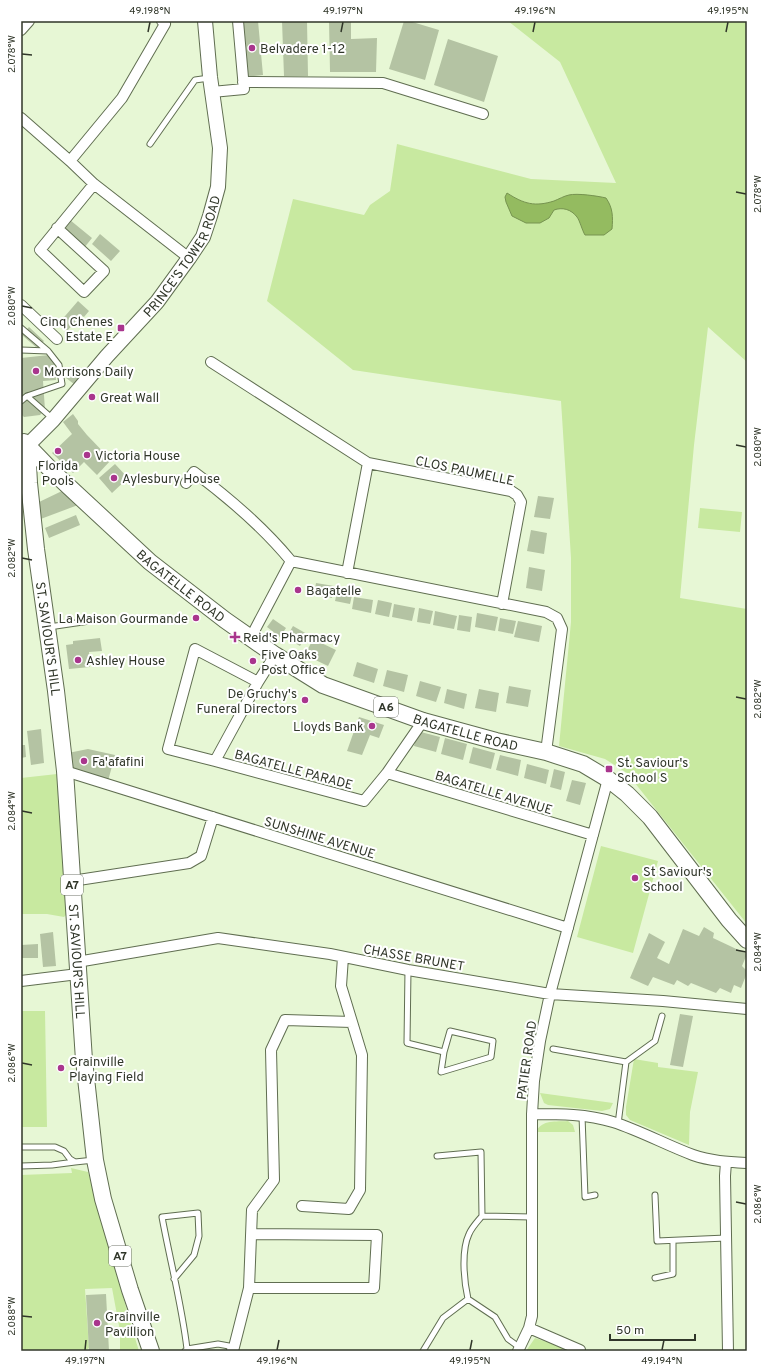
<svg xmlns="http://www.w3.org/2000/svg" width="768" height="1372" font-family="Overpass,sans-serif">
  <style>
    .green { fill: #c8e9a0 }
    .water { fill: #94bb60; stroke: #769350 }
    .building { fill: #b4c3a3 }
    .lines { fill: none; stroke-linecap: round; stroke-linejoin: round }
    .lane-casing { stroke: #606e51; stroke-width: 7 }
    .street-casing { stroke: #606e51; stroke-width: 12 }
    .secondary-casing { stroke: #606e51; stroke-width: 16 }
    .primary-casing { stroke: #606e51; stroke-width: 18 }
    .lane { stroke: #fff; stroke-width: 5 }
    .street { stroke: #fff; stroke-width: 10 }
    .secondary { stroke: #fff; stroke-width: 14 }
    .primary { stroke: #fff; stroke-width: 16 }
    .ticks { fill: none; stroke: #303629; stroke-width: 1.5 }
    .poi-dot { fill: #a9358d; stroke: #fff; stroke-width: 1.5 }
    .labels { text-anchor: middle; stroke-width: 4; stroke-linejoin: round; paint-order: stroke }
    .shield { fill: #fff; stroke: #6e7269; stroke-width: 1 }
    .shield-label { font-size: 12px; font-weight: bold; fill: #303629 }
    .poi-label { font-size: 13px; fill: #303629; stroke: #fff; text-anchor: start }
    .street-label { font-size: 13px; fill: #303629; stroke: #fff }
    .neatline { fill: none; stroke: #303629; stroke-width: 1.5 }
    .ticks-label { font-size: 10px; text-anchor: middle; fill: #303629 }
  </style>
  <rect width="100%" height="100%" fill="#e7f7d5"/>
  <path class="green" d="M 508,21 L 747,21 L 747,362 L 708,327 L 694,445 L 680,598 L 747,609 L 747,924 L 627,773 L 605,759 L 559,746 L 571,622 L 571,558 L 561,401 L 353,370 L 267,301 L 293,199 L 364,215 L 370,205 L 390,191 L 397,144 L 531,179 L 616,183 L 560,62 Z
    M 700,508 L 742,512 L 740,532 L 698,528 Z
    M 57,774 L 68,913 L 64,917 L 47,914 L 21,914 L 21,778 Z
    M 601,846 L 658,861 L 633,953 L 577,937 Z
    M 21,1011 L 45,1011 L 47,1127 L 21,1127 Z
    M 634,1059 L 658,1063 L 658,1067 L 698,1072 L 690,1112 L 689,1145 L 630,1120 L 626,1115 L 626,1107 Z
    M 540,1093 L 613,1103 L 610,1109 L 602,1111 L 548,1105 L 544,1103 Z
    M 568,1121 L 573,1125 L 575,1132 L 536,1132 C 542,1119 556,1122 568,1121 Z
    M 71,1168 L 88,1172 L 131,1325 L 139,1351 L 120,1351 L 120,1331 L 112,1288 L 85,1289 L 89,1348 L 84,1351 L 21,1351 L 21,1175 L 72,1173 Z
    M 535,1338 L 562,1347 L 562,1351 L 526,1351 Z"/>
  <path class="water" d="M 507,193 C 524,204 535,207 554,201 C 559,199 564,196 569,195 C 577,193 598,196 606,198 C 613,208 613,217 612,229 L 604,235 L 585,235 C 582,230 580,221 577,217 C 571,209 562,207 554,210 L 549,218 L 540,223 L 526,223 L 512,216 L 506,202 L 505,197 Z"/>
  <path class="building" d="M 242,21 L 258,21 L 263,75 L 246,77 Z
    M 282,21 L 307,21 L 308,76 L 284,76 Z
    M 329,21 L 351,21 L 351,39 L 377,38 L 376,72 L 330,72 Z
    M 404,21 L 409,21 L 439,30 L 425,80 L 389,69 Z
    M 448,39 L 498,56 L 484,102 L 434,85 Z
    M 70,220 L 92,238 L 84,248 L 62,229 Z
    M 100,234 L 120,251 L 111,261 L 92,244 Z
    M 78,301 L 89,311 L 84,317 L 79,314 L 77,316 L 79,318 L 67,331 L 59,323 Z
    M 29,327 L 44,341 L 37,348 L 22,335 Z
    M 49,355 L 54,359 L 56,380 L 43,381 L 45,410 L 40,415 L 24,417 L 21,414 L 21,358 Z
    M 73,370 L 81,376 L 74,384 L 66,378 Z
    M 73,414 L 78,421 L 78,424 L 87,435 L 111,460 L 97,475 L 84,462 L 73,473 L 52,453 L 72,434 L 63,422 Z
    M 115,464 L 128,478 L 112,493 L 99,478 Z
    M 62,491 L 78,505 L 38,520 L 37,503 Z
    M 538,496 L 554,498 L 550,519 L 534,517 Z
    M 76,515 L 80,525 L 49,538 L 45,528 Z
    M 531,530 L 547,533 L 544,554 L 527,551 Z
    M 529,567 L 545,570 L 542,591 L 526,588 Z
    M 316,583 L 334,586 L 332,598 L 314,595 Z
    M 338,588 L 353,591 L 350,604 L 335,601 Z
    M 354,597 L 373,600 L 371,613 L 352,609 Z
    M 378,600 L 392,603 L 389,617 L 375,614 Z
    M 394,604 L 415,608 L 412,621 L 392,617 Z
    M 419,608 L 433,611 L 430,624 L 417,622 Z
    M 435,611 L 457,616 L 454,629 L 433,625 Z
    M 477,613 L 498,617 L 495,631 L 475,627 Z
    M 459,615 L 472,617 L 470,632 L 457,630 Z
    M 500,618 L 516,621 L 513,634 L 498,631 Z
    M 273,619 L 286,628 L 280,637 L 267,627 Z
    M 518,621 L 542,626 L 539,642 L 514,637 Z
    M 293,626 L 307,634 L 300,646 L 286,638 Z
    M 100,638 L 102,651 L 89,652 L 90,667 L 69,669 L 66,645 L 73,644 L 73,641 Z
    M 313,639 L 336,650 L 328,666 L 305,655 Z
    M 357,662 L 378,669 L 374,683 L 353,676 Z
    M 387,670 L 408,675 L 404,692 L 383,686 Z
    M 420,681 L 441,687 L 436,702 L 416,696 Z
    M 509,686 L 531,690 L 528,707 L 506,703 Z
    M 447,689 L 467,694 L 464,709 L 444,703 Z
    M 479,689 L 499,693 L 496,712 L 475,708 Z
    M 359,717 L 384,725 L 379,738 L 370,735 L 362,755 L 347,751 Z
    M 41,729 L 44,763 L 31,765 L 27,731 Z
    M 417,731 L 440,737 L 436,752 L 414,746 Z
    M 445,738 L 467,744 L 463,760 L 441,754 Z
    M 21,745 L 25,745 L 26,757 L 21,758 Z
    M 473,747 L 495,753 L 491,769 L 469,763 Z
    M 88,749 L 115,755 L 108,781 L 71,769 L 68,753 Z
    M 500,755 L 521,760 L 518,776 L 496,770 Z
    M 527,764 L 549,770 L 546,784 L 524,778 Z
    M 554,769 L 565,772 L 561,790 L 550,787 Z
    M 572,780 L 586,783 L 580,805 L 566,801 Z
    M 704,927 L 714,933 L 713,938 L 747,954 L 742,966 L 747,971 L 747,973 L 741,988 L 734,985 L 731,993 L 720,988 L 716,993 L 691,983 L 688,986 L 677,980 L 674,985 L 653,977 L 648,986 L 630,978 L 649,933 L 665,942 L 657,958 L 669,964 L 683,929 L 699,936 Z
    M 53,932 L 56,966 L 43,967 L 40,934 Z
    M 38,944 L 38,958 L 21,958 L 21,945 Z
    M 680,1014 L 693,1016 L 683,1067 L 670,1065 Z
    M 106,1294 L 109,1351 L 89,1351 L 86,1295 Z"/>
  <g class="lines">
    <defs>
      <path id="lane" d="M 150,144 L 195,80 L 209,78
        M 21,328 L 48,351
        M 21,350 L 48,351 L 59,365 L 62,384 L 27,396
        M 21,401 L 27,396 L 53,419
        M 49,627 L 96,620
        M 408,970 L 407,1043 L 444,1052 L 441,1072 L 491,1057 L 493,1041 L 450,1031 L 444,1052
        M 553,1049 L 626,1062
        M 582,1116 L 585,1197 L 595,1195
        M 618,1124 L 626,1062 L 655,1041 L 662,1016
        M 21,1147 L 55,1147 L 64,1151 L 70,1159 L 75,1162 L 94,1160
        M 437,1156 L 481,1152 L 482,1216 L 532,1217
        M 21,1166 L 52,1165 L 75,1162
        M 655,1195 L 657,1241 L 726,1238
        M 655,1278 L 673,1274 L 673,1241
        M 174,1279 L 194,1255 L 199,1236 L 198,1213 L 162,1217 C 170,1260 182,1306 187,1349
        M 468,1299 L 495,1317 L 508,1339 L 519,1347
        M 185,1351 L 187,1349 L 218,1344 L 229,1346 L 230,1351
        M 423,1351 L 443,1318 L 468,1299 C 464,1281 461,1251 469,1234 C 472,1227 478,1221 482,1216"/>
      <path id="street" d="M 21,30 L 29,21
        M 243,82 L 383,83 L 483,114
        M 212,92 L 244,89 L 238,21
        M 21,118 L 70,161 L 94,184 L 189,258
        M 70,161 L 122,98 L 165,24 L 162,21
        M 57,228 L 104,271 L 84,292 L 40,250 L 94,184
        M 21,305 L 57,339
        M 211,362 L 368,463
        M 186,483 L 194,472 C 229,498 263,527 291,561
        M 347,573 L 368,463 L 511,491 L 517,495 L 521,502 L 502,604
        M 251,637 L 291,561 L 546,612 L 557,618 L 562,629 L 546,752
        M 258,682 L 195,649 L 168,749 L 215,761 L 258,682 L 275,655
        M 215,761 L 364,801 L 387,773 L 423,721
        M 65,771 L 568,928
        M 387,773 L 593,835
        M 72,881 L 189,863 L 201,856 L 213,817
        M 77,962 L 218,938 L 330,954 L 408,970 L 550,994 L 663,1001 L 747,1009
        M 21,981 L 78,974
        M 532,1114 C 560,1114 587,1114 613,1122 C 641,1131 666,1145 693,1155 C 710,1161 729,1162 747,1163
        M 726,1162 L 725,1176 L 728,1351
        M 302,1206 L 349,1209 L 360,1190 L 362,1055 L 352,1022
        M 249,1288 L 374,1288 L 377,1235 L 251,1234
        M 529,1328 L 580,1350 L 580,1351
        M 233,1351 L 249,1288 L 252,1210 L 274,1180 L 271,1050 L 285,1020 L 352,1022 L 341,986 L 343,957
        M 518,1351 L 529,1328 L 532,1316 L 532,1114 L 534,1081 L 540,1041 L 550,994 L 608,779"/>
      <g id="secondary">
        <path id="s1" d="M 27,446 L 53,420 L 107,356 L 157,302 L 189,258 L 203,237 L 210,216 L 218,187 L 220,148 L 210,77 L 205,21"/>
      </g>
      <g id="primary">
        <path id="s2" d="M 24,442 L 52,471 L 150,562 L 225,620 L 275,655 L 323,685 L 423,721 L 496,741 L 546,752 L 583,764 L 608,779 L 627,794 L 650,817 L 729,920 L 747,940"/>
        <path id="s3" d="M 27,446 L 29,483 L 36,549 L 56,691 L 65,771 L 84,1060 L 95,1160 L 103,1199 L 130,1290 L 151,1351"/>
      </g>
    </defs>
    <use href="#lane" class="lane-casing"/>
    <use href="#street" class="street-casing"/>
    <use href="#secondary" class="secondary-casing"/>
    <use href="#primary" class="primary-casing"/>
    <use href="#lane" class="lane"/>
    <use href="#street" class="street"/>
    <use href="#secondary" class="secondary"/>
    <use href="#primary" class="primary"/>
  </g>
  <path class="ticks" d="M 148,32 L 150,22M 341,32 L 343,22M 533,32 L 535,22M 726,32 L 728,22M 22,54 L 32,55M 736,192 L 746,194M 22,306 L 32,308M 736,445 L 746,447M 22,558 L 32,560M 736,697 L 746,699M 22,811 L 32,813M 736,950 L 746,952M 22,1063 L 32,1065M 736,1202 L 746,1204M 22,1316 L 32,1317M 85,1350 L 86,1340M 277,1350 L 279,1340M 470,1350 L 472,1340M 662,1350 L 664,1340"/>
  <g class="poi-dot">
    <circle cx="252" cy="48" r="4"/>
    <rect x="117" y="324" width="8" height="8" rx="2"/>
    <circle cx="36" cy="371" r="4"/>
    <circle cx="92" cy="397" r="4"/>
    <circle cx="58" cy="451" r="4"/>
    <circle cx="87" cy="455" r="4"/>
    <circle cx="114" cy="478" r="4"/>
    <circle cx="298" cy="590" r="4"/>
    <circle cx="196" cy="618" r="4"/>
    <path d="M233 631h4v4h4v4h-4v4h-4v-4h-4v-4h4z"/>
    <circle cx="78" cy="660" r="4"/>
    <circle cx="253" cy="661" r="4"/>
    <circle cx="305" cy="700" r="4"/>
    <circle cx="372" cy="726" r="4"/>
    <circle cx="84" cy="761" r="4"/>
    <rect x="605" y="765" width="8" height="8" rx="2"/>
    <circle cx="635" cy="878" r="4"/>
    <circle cx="61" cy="1068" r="4"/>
    <circle cx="97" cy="1323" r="4"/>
  </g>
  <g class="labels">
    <g class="shield">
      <rect x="374" y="697" width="24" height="20" rx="3"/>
      <rect x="61" y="875" width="22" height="20" rx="3"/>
      <rect x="109" y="1246" width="22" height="20" rx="3"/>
    </g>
    <g class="shield-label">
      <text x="386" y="711">A6</text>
      <text x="72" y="889">A7</text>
      <text x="120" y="1260">A7</text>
    </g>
    <g class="poi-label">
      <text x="260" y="53">Belvadere 1-12</text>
      <text x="113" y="326" text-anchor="end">Cinq Chenes<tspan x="113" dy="15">Estate E</tspan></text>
      <text x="44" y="376">Morrisons Daily</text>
      <text x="100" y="402">Great Wall</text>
      <text x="95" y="460">Victoria House</text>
      <text x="58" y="470" text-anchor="middle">Florida<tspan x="58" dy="15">Pools</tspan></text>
      <text x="122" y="483">Aylesbury House</text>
      <text x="306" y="595">Bagatelle</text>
      <text x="188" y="623" text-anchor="end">La Maison Gourmande</text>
      <text x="243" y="642">Reid's Pharmacy</text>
      <text x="261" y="659">Five Oaks<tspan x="261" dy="15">Post Office</tspan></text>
      <text x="86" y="665">Ashley House</text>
      <text x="297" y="698" text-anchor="end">De Gruchy's<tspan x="297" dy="15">Funeral Directors</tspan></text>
      <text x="364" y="731" text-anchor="end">Lloyds Bank</text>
      <text x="92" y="766">Fa'afafini</text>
      <text x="617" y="767">St. Saviour's<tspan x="617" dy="15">School S</tspan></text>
      <text x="643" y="876">St Saviour's<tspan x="643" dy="15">School</tspan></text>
      <text x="69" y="1066">Grainville<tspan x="69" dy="15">Playing Field</tspan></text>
      <text x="105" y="1321">Grainville<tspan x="105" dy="15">Pavillion</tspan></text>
    </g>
    <g class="street-label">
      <text dy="5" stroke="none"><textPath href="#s1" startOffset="247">PRINCE'S TOWER ROAD</textPath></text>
      <text transform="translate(465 470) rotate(12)" y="5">CLOS PAUMELLE</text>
      <text dy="5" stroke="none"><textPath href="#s2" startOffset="213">BAGATELLE ROAD</textPath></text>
      <text dy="5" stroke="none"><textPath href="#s3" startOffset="194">ST. SAVIOUR'S HILL</textPath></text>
      <text dy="5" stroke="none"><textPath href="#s2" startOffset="537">BAGATELLE ROAD</textPath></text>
      <text transform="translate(294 769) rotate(15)" y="5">BAGATELLE PARADE</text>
      <text transform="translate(494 792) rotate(17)" y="5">BAGATELLE AVENUE</text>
      <text transform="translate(320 837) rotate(17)" y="5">SUNSHINE AVENUE</text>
      <text transform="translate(414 957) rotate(10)" y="5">CHASSE BRUNET</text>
      <text dy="5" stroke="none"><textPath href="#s3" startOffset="518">ST. SAVIOUR'S HILL</textPath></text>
      <text transform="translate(526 1060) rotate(-82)" y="5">PATIER ROAD</text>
    </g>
  </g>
  <rect width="768" height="1372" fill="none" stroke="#ffffff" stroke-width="44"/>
  <path d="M610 1334v6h85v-6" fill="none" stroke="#303629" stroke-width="2"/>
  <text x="616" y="1334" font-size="12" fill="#303629" stroke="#ffffff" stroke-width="3" paint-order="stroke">50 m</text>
  <rect x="22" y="22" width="724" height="1328" class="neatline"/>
  <g class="ticks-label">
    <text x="150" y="14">49.198°N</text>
    <text x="343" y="14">49.197°N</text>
    <text x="535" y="14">49.196°N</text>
    <text x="728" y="14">49.195°N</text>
    <text transform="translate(11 54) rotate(-90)" y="4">2.078°W</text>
    <text transform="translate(757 194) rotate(-90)" y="4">2.078°W</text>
    <text transform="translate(11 306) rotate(-90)" y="4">2.080°W</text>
    <text transform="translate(757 447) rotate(-90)" y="4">2.080°W</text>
    <text transform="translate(11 558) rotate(-90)" y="4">2.082°W</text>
    <text transform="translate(757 699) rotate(-90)" y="4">2.082°W</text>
    <text transform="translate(11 811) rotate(-90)" y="4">2.084°W</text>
    <text transform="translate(757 952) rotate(-90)" y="4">2.084°W</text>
    <text transform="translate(11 1063) rotate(-90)" y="4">2.086°W</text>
    <text transform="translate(757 1204) rotate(-90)" y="4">2.086°W</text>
    <text transform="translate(11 1316) rotate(-90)" y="4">2.088°W</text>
    <text x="85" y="1364">49.197°N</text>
    <text x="277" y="1364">49.196°N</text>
    <text x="470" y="1364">49.195°N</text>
    <text x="662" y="1364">49.194°N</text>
  </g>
</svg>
